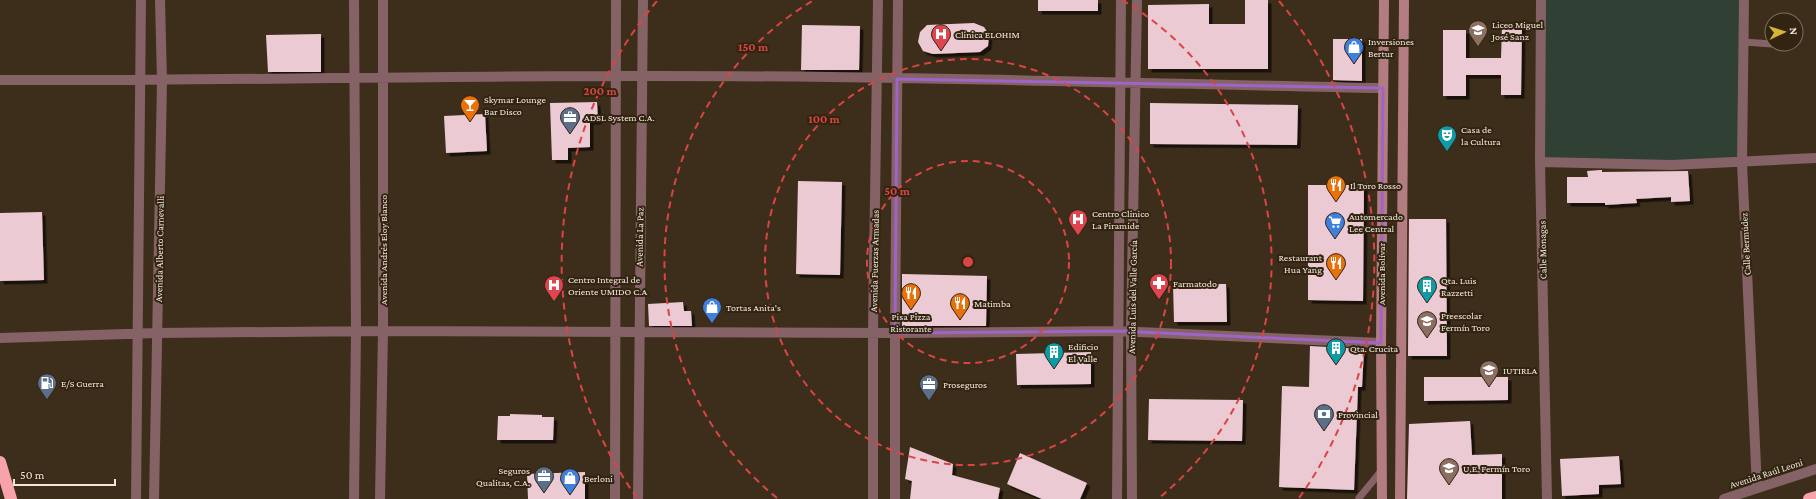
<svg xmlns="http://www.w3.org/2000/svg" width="1816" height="499" font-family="'Crimson Pro',serif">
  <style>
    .green { fill: #314034 }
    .building { fill: #eccad4; filter: url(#shadow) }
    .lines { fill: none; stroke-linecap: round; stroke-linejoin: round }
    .lane { stroke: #856265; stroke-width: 7 }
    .street { stroke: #856265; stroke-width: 10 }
    .secondary { stroke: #b37c81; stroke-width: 10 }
    .highway { stroke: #f8a3ab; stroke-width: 12 }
    .marked { fill: none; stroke: #9e64c8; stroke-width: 3; stroke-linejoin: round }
    .ring { fill: none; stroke: #da4543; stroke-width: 2; stroke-dasharray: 7 5 }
    .labels { text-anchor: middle; stroke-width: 4; stroke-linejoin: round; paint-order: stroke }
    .poi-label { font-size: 10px; fill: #f1e8dc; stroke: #322411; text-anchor: start }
    .street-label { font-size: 10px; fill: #f1e8dc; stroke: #322411 }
    .centre { fill: #da4543; stroke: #322411; stroke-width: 2 }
    .ring-label { font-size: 12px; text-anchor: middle; font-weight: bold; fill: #da4543; stroke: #322411; stroke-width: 4; stroke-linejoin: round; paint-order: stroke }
  </style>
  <defs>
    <filter id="shadow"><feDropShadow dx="3.5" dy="3.5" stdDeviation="0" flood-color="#0009"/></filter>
  </defs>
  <rect width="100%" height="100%" fill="#3d2e1b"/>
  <path class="green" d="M 1541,0 L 1743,0 L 1742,163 L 1540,162 Z"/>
  <path class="building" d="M 1038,0 L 1098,0 L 1098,11 L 1038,11 Z
    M 1245,0 L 1268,0 L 1268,69 L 1148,69 L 1148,5 L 1209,4 L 1209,24 L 1245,24 Z
    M 974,23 L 984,27 L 989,35 L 988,46 L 980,52 L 933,54 L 923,51 L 918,42 L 920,32 L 927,25 Z
    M 802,25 L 860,26 L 859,70 L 801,70 Z
    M 1502,26 L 1522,26 L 1521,95 L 1501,95 L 1501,75 L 1466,75 L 1466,96 L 1443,96 L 1443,30 L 1466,30 L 1466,58 L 1501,58 Z
    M 321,34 L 321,72 L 268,72 L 266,35 Z
    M 1333,39 L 1362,39 L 1362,81 L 1333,80 Z
    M 597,102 L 598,121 L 590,121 L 590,147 L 568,148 L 568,160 L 552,160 L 550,103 Z
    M 1150,103 L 1298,105 L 1297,145 L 1150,144 Z
    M 485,114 L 487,151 L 446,153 L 444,116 Z
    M 1600,170 L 1602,170 L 1602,172 L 1688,171 L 1690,201 L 1671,202 L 1671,197 L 1636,199 L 1637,203 L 1605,205 L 1605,203 L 1567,203 L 1567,177 L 1588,177 L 1587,171 Z
    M 798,181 L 842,182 L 840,275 L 796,274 Z
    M 1308,185 L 1364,185 L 1363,301 L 1308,300 Z
    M 42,212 L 44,280 L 0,281 L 0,213 Z
    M 1409,219 L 1446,219 L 1447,356 L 1408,356 Z
    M 902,274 L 987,276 L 986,326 L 902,326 Z
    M 1173,284 L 1226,284 L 1227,322 L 1174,322 Z
    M 683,302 L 684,311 L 691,311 L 692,326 L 649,326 L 648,304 Z
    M 1310,346 L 1364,349 L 1362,387 L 1358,387 L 1354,490 L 1279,487 L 1282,386 L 1309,387 Z
    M 1091,352 L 1091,384 L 1017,385 L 1016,354 Z
    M 1424,377 L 1508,377 L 1508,400 L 1424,401 Z
    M 1149,399 L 1243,400 L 1242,441 L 1148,440 Z
    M 510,414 L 542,415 L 542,417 L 554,417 L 553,440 L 497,440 L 498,416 L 510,416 Z
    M 1470,421 L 1472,455 L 1502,454 L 1502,499 L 1407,499 L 1409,424 Z
    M 910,447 L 953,464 L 952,475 L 1000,488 L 998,499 L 910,499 L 912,481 L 905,479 Z
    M 1020,453 L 1087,483 L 1080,499 L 1042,499 L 1007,484 Z
    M 1619,456 L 1621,484 L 1599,485 L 1599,494 L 1562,496 L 1560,459 Z
    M 585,472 L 585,499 L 528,499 L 527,474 Z"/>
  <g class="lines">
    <path class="lane" d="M 1744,42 L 1772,44
      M 1774,44 L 1781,46
      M 1359,498 L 1382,470"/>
    <path class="street" d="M 1541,0 L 1540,162 L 1547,499
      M 1744,0 L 1742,163 L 1757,488
      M 0,80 C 204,81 408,76 612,76 C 869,75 1126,83 1383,88
      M 1540,162 L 1672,165 L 1816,158
      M 0,338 L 157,333 L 383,331 L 895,333 L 1117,331 L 1381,343
      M 136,499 L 141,0
      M 154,499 L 162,81 L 160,0
      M 354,499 L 356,331 L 354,0
      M 380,499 L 383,331 L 383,0
      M 615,499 L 616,0
      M 638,499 L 643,0
      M 873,499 L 873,332 L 878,0
      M 895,499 L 895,333 L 898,0
      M 1117,499 L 1121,0
      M 1132,499 L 1131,332 L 1137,0
      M 1724,499 L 1816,469"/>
    <path class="secondary" d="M 1382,499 L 1381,343 L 1384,0
      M 1400,499 L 1404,0"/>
    <path class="highway" d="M 0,462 L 11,499
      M 1809,499 L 1816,497"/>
  </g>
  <path class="marked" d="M 897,79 L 1383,88 L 1381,343 L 1117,331 L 895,333 Z"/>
  <g class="ring">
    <circle cx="968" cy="262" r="101"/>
    <circle cx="968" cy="262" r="203"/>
    <path d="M777 498A304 304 0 0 1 814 0M1122 0A304 304 0 0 1 1159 498"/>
    <path d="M637 498A406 406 0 0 1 657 1M1279 1A406 406 0 0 1 1299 498"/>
  </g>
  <defs>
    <symbol id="school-pin" viewBox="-11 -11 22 30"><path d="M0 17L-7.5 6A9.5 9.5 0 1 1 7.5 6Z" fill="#8d6e63" stroke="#322411"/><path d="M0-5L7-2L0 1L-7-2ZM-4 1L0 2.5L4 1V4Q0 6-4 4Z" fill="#fff"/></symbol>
    <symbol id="hospital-pin" viewBox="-11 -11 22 30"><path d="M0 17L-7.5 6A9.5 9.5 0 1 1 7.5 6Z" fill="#e0444e" stroke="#322411"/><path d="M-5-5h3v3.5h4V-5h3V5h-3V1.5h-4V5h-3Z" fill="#fff"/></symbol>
    <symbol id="shop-pin" viewBox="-11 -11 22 30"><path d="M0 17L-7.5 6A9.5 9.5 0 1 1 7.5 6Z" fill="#3f7fe0" stroke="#322411"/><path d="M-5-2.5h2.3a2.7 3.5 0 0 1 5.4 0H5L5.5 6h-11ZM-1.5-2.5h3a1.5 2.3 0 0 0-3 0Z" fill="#fff"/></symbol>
    <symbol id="bar-pin" viewBox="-11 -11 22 30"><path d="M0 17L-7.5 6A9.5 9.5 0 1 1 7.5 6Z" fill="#e8710a" stroke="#322411"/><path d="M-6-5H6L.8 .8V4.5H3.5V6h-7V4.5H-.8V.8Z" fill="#fff"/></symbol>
    <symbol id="office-pin" viewBox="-11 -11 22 30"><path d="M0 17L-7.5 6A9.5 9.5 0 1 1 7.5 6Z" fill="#5c6f8a" stroke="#322411"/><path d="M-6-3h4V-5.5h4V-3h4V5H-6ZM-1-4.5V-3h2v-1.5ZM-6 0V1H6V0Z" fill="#fff"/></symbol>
    <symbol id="theatre-pin" viewBox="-11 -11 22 30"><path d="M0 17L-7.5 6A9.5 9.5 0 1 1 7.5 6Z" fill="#0f9aa8" stroke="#322411"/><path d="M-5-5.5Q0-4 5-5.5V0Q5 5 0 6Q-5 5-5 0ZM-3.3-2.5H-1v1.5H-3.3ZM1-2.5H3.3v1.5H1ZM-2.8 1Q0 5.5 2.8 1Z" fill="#fff"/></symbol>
    <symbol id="restaurant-pin" viewBox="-11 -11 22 30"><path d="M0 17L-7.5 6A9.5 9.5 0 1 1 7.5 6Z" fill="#e8710a" stroke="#322411"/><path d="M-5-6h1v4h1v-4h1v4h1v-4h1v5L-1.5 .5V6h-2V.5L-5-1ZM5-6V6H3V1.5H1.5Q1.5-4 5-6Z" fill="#fff"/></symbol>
    <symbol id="supermarket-pin" viewBox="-11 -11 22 30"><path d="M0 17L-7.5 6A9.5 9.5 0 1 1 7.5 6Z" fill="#3f7fe0" stroke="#322411"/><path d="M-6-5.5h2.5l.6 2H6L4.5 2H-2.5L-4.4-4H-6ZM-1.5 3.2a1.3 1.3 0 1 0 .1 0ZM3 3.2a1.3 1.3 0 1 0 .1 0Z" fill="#fff"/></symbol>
    <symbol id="pharmacy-pin" viewBox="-11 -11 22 30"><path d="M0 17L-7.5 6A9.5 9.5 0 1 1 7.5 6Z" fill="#e0444e" stroke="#322411"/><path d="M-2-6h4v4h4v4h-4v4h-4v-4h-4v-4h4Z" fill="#fff"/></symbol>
    <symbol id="building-pin" viewBox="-11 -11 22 30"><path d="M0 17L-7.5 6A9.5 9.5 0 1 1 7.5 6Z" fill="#0f9aa8" stroke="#322411"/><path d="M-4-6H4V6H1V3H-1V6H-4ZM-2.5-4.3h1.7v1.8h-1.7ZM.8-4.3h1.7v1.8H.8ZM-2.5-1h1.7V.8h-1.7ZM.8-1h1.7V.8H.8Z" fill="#fff"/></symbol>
    <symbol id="university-pin" viewBox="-11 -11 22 30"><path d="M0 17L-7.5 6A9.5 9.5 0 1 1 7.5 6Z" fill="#8d6e63" stroke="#322411"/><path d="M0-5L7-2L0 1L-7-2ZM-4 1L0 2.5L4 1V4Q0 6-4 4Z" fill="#fff"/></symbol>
    <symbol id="fuel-pin" viewBox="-11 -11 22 30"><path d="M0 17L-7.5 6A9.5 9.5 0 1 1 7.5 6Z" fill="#5c6f8a" stroke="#322411"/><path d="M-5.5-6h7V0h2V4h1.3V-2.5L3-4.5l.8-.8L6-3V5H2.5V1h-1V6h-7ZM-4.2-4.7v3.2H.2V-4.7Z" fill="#fff"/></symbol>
    <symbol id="bank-pin" viewBox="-11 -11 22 30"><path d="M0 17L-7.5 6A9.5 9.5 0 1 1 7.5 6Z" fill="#5c6f8a" stroke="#322411"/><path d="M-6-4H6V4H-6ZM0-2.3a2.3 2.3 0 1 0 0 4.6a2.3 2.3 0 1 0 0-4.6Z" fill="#fff"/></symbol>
  </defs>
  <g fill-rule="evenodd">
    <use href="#school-pin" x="1467" y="19" width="22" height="30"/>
    <use href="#hospital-pin" x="930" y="23" width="22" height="30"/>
    <use href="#shop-pin" x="1343" y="36" width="22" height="30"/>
    <use href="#bar-pin" x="459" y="94" width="22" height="30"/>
    <use href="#office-pin" x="559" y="106" width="22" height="30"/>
    <use href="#theatre-pin" x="1436" y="124" width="22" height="30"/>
    <use href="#restaurant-pin" x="1325" y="174" width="22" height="30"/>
    <use href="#hospital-pin" x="1067" y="208" width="22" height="30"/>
    <use href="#supermarket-pin" x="1324" y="211" width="22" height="30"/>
    <use href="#restaurant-pin" x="1325" y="252" width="22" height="30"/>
    <use href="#pharmacy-pin" x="1148" y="272" width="22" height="30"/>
    <use href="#hospital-pin" x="543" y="274" width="22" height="30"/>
    <use href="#building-pin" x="1416" y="275" width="22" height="30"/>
    <use href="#restaurant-pin" x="900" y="282" width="22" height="30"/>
    <use href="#restaurant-pin" x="949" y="292" width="22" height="30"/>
    <use href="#shop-pin" x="701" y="296" width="22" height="30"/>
    <use href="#school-pin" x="1416" y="310" width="22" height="30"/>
    <use href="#building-pin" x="1325" y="337" width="22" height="30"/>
    <use href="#building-pin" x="1043" y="341" width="22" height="30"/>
    <use href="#university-pin" x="1478" y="359" width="22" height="30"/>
    <use href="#fuel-pin" x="36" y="372" width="22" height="30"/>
    <use href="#office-pin" x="918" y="373" width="22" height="30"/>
    <use href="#bank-pin" x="1313" y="403" width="22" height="30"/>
    <use href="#school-pin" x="1438" y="457" width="22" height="30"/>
    <use href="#office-pin" x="533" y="465" width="22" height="30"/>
    <use href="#shop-pin" x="559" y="467" width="22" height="30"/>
  </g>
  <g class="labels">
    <g class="poi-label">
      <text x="1492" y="28">Liceo Miguel<tspan x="1492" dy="12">José Sanz</tspan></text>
      <text x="955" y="38">Clinica ELOHIM</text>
      <text x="1368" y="45">Inversiones<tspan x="1368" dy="12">Bertur</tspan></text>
      <text x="484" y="103">Skymar Lounge<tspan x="484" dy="12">Bar Disco</tspan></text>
      <text x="584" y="121">ADSL System C.A.</text>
      <text x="1461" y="133">Casa de<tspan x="1461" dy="12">la Cultura</tspan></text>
      <text x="1350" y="189">Il Toro Rosso</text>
      <text x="1092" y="217">Centro Clinico<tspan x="1092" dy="12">La Piramide</tspan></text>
      <text x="1349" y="220">Automercado<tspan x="1349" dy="12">Lee Central</tspan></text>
      <text x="1322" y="261" text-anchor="end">Restaurant<tspan x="1322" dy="12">Hua Yang</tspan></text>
      <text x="568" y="283">Centro Integral de<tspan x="568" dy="12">Oriente UMIDO C.A</tspan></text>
      <text x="1441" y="284">Qta. Luis<tspan x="1441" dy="12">Razzetti</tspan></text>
      <text x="1173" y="287">Farmatodo</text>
      <text x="974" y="307">Matimba</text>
      <text x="726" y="311">Tortas Anita's</text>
      <text x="1441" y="319">Preescolar<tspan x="1441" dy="12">Fermín Toro</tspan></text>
      <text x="911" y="320" text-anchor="middle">Pisa Pizza<tspan x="911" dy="12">Ristorante</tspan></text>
      <text x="1068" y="350">Edificio<tspan x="1068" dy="12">El Valle</tspan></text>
      <text x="1350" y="352">Qta. Crucita</text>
      <text x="1503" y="374">IUTIRLA</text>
      <text x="61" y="387">E/S Guerra</text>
      <text x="943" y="388">Proseguros</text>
      <text x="1338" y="418">Provincial</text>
      <text x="1463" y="472">U.E. Fermín Toro</text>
      <text x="530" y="474" text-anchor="end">Seguros<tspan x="530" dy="12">Qualitas, C.A.</tspan></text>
      <text x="584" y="482">Berloni</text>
    </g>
    <g class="street-label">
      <text transform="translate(639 237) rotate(-89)" y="4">Avenida La Paz</text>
      <text transform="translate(1745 244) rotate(-93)" y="4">Calle Bermúdez</text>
      <text transform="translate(159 249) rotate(-89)" y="4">Avenida Alberto Carnevalli</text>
      <text transform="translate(383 250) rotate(-90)" y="4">Avenida Andrés Eloy Blanco</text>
      <text transform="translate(1542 250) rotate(-91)" y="4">Calle Monagas</text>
      <text transform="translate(874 261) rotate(-89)" y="4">Avenida Fuerzas Armadas</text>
      <text transform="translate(1381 274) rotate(-90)" y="4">Avenida Bolívar</text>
      <text transform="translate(1132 297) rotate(-89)" y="4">Avenida Luis del Valle García</text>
      <text transform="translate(1766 473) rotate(-18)" y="4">Avenida Raúl Leoni</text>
    </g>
  </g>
  <circle cx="968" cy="262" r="6" class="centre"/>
  <g class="ring-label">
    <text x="753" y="51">150 m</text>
    <text x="600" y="95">200 m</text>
    <text x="824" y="123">100 m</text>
    <text x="897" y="195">50 m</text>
  </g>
  <g transform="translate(1784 32) rotate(86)"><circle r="19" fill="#322411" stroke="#7e7262"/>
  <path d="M0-3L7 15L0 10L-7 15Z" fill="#d8b434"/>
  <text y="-6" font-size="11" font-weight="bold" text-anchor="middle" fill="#f1e8dc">N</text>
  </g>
  <path d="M14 479v6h101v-6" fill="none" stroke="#f1e8dc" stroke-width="2"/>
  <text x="20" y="479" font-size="12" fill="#f1e8dc" stroke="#322411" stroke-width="3" paint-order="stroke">50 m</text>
</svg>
